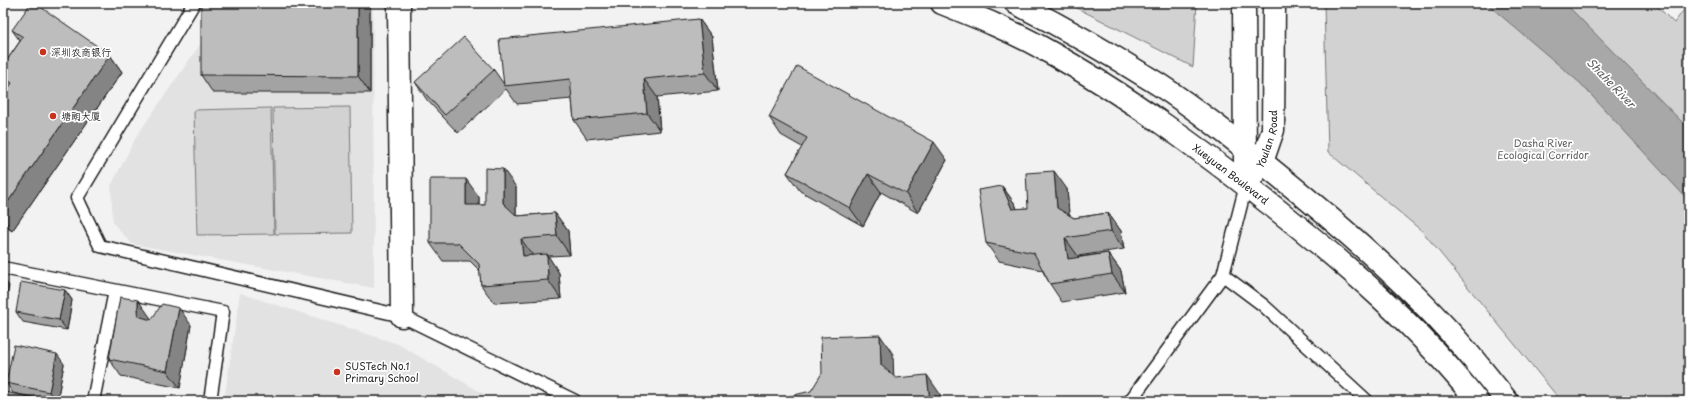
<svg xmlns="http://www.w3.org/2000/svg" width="1692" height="404" font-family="'Playpen Sans','LXGW WenKai TC',sans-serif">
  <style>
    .built { fill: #e2e2e2 }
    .green { fill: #d2d2d2; stroke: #777 }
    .water { fill: #a8a8a8; stroke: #707070 }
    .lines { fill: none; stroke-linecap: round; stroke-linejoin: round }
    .service-casing { stroke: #1c1c1c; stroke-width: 15 }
    .minor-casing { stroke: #1c1c1c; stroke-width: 25 }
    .tertiary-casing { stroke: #1c1c1c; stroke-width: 25 }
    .secondary-casing { stroke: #1c1c1c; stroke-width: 25 }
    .service { stroke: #fff; stroke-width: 12 }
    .minor { stroke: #fff; stroke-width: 22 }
    .tertiary { stroke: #fff; stroke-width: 22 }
    .secondary { stroke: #fff; stroke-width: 22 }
    .wall { fill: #a3a3a3; stroke: #1c1c1c }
    .shaded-wall { fill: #848484; stroke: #1c1c1c }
    .building { fill: #bdbdbd; stroke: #1c1c1c }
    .poi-dot { fill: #c8321e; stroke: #fff; stroke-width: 1.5 }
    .labels { text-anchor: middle; stroke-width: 3.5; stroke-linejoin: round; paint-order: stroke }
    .poi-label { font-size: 10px; fill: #1c1c1c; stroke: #fff; text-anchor: start }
    .street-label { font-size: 10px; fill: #1c1c1c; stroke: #fff }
    .park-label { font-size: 10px; fill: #5c5c5c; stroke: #fff }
    .water-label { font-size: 11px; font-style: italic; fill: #5b5b5b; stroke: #fff }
  </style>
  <rect width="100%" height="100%" fill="#f2f2f2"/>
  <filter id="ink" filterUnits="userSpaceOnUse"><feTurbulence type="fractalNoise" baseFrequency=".025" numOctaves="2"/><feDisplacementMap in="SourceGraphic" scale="8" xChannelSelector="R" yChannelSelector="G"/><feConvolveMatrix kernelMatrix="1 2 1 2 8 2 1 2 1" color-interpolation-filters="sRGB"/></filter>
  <g filter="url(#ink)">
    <path class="built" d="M 209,3 L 373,3 L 374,288 L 132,244 L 113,223 L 111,186 L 136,137 L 208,33 Z
      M 240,293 L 398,344 L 496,401 L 224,401 Z"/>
    <path class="green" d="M 1067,3 L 1197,3 L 1193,67 Z
      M 1324,3 L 1654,3 L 1674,23 L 1689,3 L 1689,401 L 1561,401 L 1423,232 L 1328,152 Z
      M 350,107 L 352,233 L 275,234 L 273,108 Z
      M 271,108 L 274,234 L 197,235 L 194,110 Z"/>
    <path class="water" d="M 1486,3 L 1565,3 L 1689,129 L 1689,201 L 1580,83 Z"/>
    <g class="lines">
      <defs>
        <path id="service" d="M 194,3 L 77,198 L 100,246 L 402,316 L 575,401
          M 3,268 L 223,312 L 210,401
          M 1223,275 L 1263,305 L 1367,401
          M 93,401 L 115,291
          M 1130,401 L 1223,275 L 1246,185"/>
        <path id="minor" d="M 399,3 L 402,316"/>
        <g id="tertiary">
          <path d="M 1244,3 L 1245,164"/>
          <path id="s1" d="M 1246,185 L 1262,162 L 1273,130 L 1274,3"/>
        </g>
        <g id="secondary">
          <path id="s2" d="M 942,3 C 977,17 1012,31 1044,49 C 1126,94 1201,150 1275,208 C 1348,266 1419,327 1477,401"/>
          <path d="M 1016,3 C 1065,28 1112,55 1158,84 C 1198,110 1236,141 1273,171 C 1334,220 1395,272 1448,330 C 1469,353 1488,377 1507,401"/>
        </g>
      </defs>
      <use href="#service" class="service-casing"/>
      <use href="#minor" class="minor-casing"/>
      <use href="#tertiary" class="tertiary-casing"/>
      <use href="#secondary" class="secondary-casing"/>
      <use href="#service" class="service"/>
      <use href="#minor" class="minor"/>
      <use href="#tertiary" class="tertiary"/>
      <use href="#secondary" class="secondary"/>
    </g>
    <path class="wall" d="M 370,3 L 370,93 L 213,93 L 201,75 Z
      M 699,19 L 712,37 L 718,91 L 657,97 L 660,131 L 587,139 L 574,120 L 572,99 L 517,104 L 506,89 L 458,133 L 427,100 L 415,82 L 494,70 L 503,83 Z
      M 12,30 L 110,55 L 122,72 L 12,231 L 3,225 L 3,96 L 9,88 L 3,80 L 3,66 L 20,41 Z
      M 769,117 L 947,160 L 918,213 L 881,192 L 863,226 L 800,191 L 787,173 L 802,147 L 781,135 Z
      M 1002,186 L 1015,204 L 1017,209 L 1028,208 L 1067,189 L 1069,215 L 1074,218 L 1108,213 L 1121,231 L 1124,249 L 1078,256 L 1078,257 L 1108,253 L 1121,271 L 1125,292 L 1062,302 L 1050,284 L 1042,270 L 999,261 L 986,243 Z
      M 516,187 L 516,214 L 517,216 L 555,213 L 568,231 L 570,255 L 548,256 L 559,273 L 561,299 L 494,303 L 481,285 L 480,271 L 470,261 L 443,261 L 430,243 L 479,197 L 479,205 L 485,205 Z
      M 65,290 L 72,300 L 67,330 L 23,322 L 16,312 Z
      M 150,317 L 150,320 L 191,325 L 180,388 L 121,376 L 109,359 Z
      M 64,364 L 57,401 L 51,401 L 13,393 L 6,383 Z"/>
    <path class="shaded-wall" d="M 358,3 L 370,3 L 370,93 L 358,76 Z
      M 699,19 L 712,37 L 718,91 L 705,73 Z
      M 110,55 L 122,72 L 12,231 L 3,218 L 3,209 Z
      M 644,79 L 657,97 L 660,131 L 647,113 Z
      M 934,142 L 947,160 L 918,213 L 906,194 Z
      M 503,169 L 516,187 L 516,221 L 503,203 Z
      M 1054,171 L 1067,189 L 1070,226 L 1057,208 Z
      M 868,174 L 881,192 L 863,226 L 850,208 Z
      M 466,179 L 479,197 L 479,223 L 466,205 Z
      M 1002,186 L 1015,204 L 1025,227 L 1012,209 Z
      M 555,213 L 568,231 L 570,255 L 557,236 Z
      M 1108,213 L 1121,231 L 1124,249 L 1111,231 Z
      M 1065,238 L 1078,256 L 1081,277 L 1068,259 Z
      M 521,239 L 534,257 L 523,256 Z
      M 1108,253 L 1121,271 L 1125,292 L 1112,274 Z
      M 547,254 L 559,273 L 561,299 L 548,280 Z
      M 3,278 L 9,286 L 3,313 Z
      M 65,290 L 72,300 L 67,330 L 59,320 Z
      M 138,300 L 150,317 L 150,333 L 138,316 Z
      M 179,308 L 191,325 L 180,388 L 167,371 Z
      M 880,335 L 893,354 L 894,383 L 881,365 Z
      M 57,354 L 64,364 L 57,401 L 56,401 L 49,392 Z
      M 927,375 L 940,394 L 941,401 L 930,401 Z"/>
    <path class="building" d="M 31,3 L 35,3 L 110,55 L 3,209 L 3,96 L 12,83 L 3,77 L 3,66 L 23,37 L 12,30 Z
      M 201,3 L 358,3 L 358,76 L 201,75 Z
      M 699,19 L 705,73 L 644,79 L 647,113 L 574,120 L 570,79 L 504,86 L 499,39 Z
      M 464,37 L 494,70 L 445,115 L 415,82 Z
      M 797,66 L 934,142 L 906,194 L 868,174 L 850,208 L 787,173 L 807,138 L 769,117 Z
      M 485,168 L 503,169 L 503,203 L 517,216 L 555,213 L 557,236 L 521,239 L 523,256 L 547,254 L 548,280 L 481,285 L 479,264 L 458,243 L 430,243 L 430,179 L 466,179 L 466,205 L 485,205 Z
      M 1054,171 L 1057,208 L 1074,218 L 1108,213 L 1111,231 L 1065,238 L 1068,259 L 1108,253 L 1112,274 L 1050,284 L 1034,253 L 986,243 L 978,190 L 1002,186 L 1012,209 L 1028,208 L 1026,173 Z
      M 21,282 L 65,290 L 59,320 L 16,312 Z
      M 120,297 L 138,300 L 138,316 L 151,320 L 162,304 L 179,308 L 167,371 L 109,359 Z
      M 880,335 L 881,365 L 896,378 L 927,375 L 930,401 L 779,401 L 778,399 L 811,391 L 822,373 L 821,337 Z
      M 14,345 L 57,354 L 49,392 L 6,383 Z
      M 5,392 L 48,401 L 3,401 Z
      M 101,397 L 120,401 L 100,401 Z
      M 375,398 L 383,401 L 374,401 Z"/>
  </g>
  <g class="poi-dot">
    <circle cx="43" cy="52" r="4"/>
    <circle cx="53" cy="116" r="4"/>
    <circle cx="337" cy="372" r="4"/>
  </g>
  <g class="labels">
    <g class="poi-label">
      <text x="51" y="56">深圳农商银行</text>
      <text x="61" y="120">塘朗大厦</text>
      <text x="345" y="370">SUSTech No.1<tspan x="345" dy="12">Primary School</tspan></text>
    </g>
    <g class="street-label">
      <text dy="4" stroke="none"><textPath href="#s1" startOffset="52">Youlan Road</textPath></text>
      <text dy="4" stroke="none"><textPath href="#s2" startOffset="337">Xueyuan Boulevard</textPath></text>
    </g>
    <g class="park-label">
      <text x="1543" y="147">Dasha River<tspan x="1543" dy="12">Ecological Corridor</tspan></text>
    </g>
    <g class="water-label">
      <text transform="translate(1611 83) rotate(46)" y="4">Shahe River</text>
    </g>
  </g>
  <rect width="1692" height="404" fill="none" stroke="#fff" stroke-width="16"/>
  <rect x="8" y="8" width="1676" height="388" fill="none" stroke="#1c1c1c" stroke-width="1.5" filter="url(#ink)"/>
</svg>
